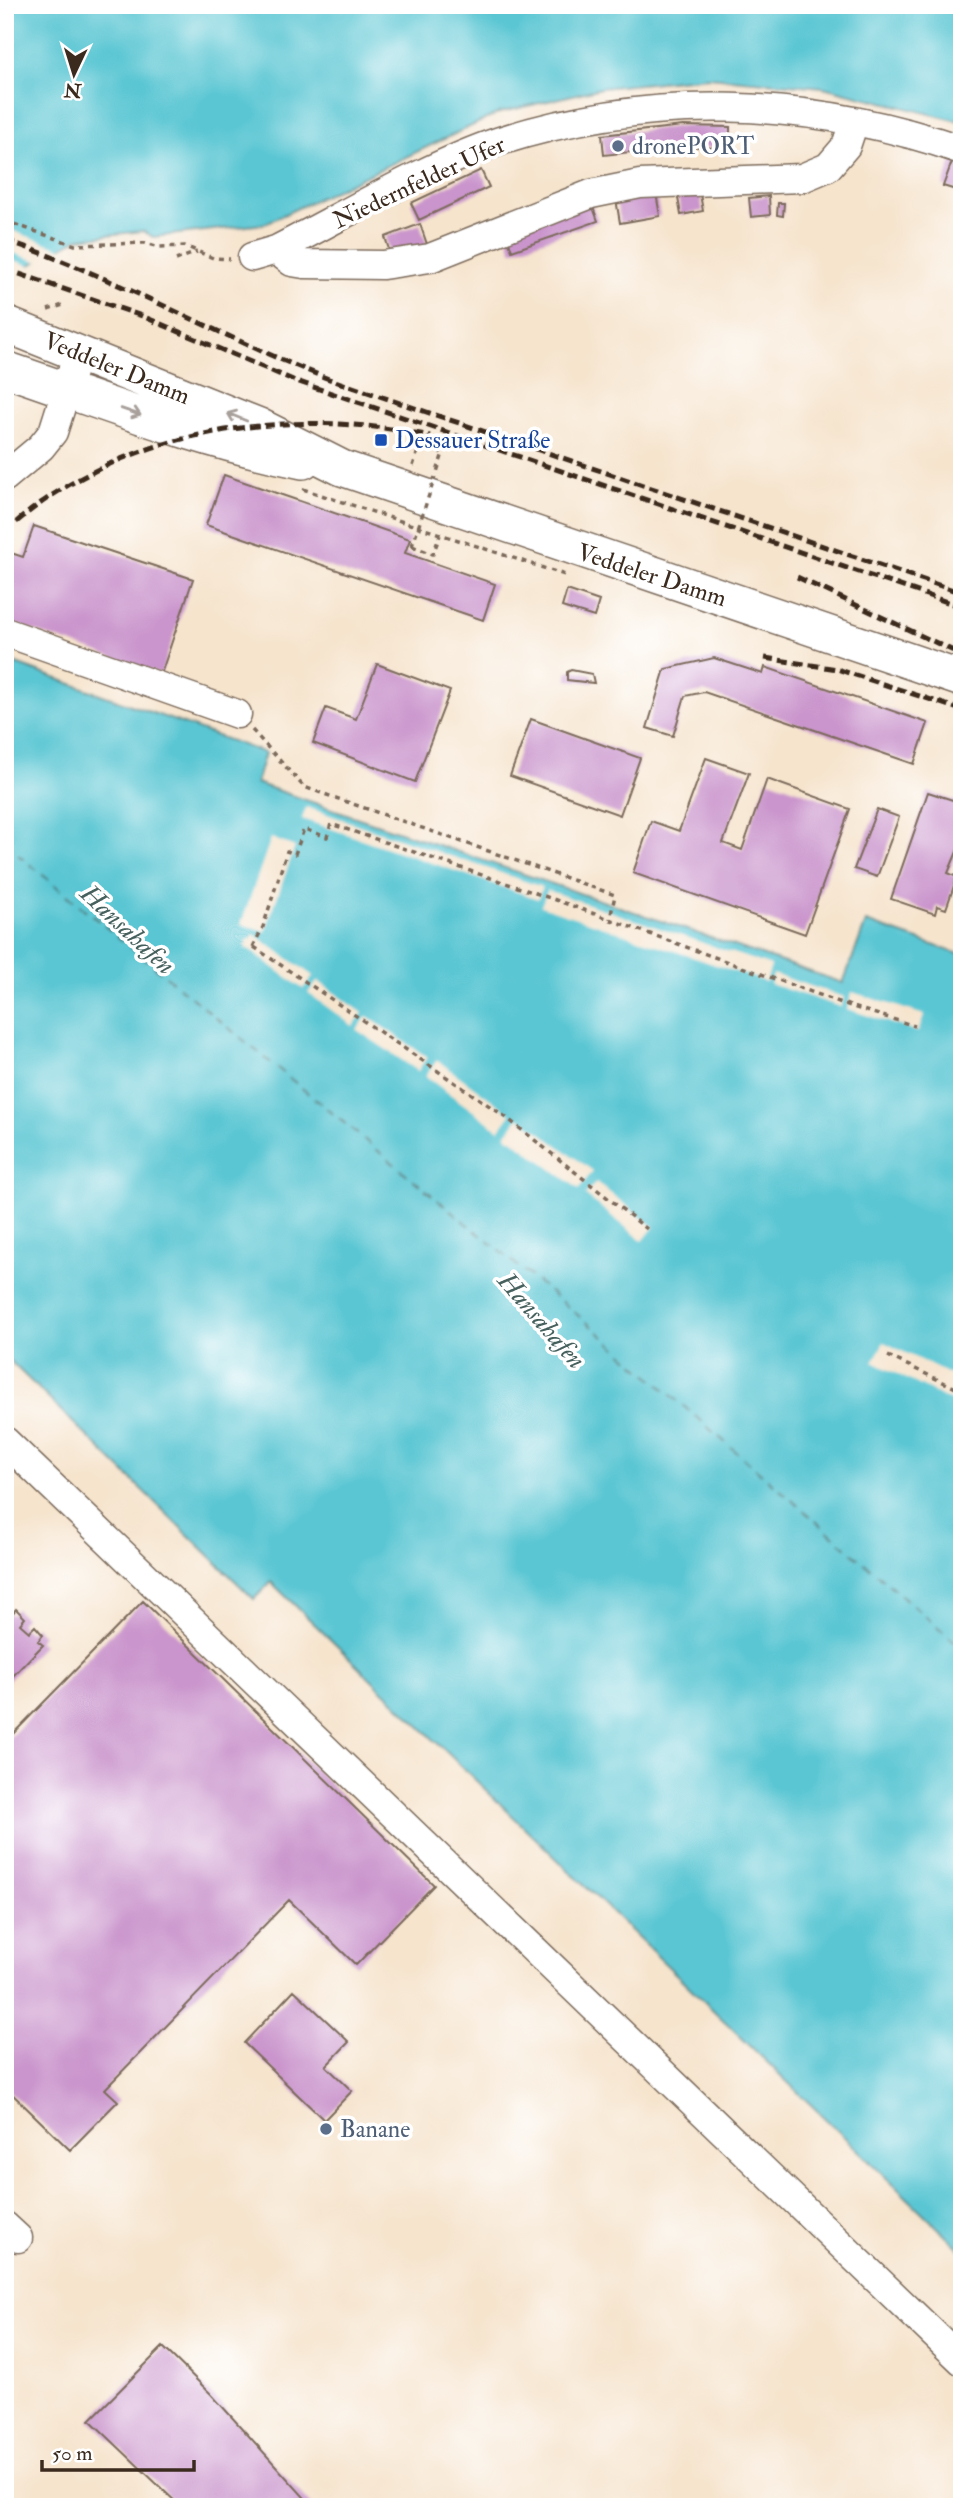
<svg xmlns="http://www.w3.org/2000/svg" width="967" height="2512" font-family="'IM FELL Double Pica',serif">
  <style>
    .water { fill: #5ac6d3; stroke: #4a7878; stroke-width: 2 }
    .pier { fill: #f6e4cd }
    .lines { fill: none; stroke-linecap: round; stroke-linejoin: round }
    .ferry { stroke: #46615d; stroke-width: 2; stroke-dasharray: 9 7; stroke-linecap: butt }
    .building { fill: #ca95cc }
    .minor-casing { stroke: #7c6b5b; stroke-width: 31 }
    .major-casing { stroke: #7c6b5b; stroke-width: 38 }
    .path { stroke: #7c6b5b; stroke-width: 3.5; stroke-dasharray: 5 5; stroke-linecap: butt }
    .minor { stroke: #fff; stroke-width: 28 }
    .major { stroke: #fff; stroke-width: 35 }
    .rail { stroke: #3b2a1e; stroke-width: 5; stroke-dasharray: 10 5; stroke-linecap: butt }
    .path-bridge { stroke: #7c6b5b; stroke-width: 3.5; stroke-dasharray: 5 5; stroke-linecap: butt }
    .oneway { stroke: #a79f9a }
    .service-dot { fill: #5c6f8a; stroke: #fff; stroke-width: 2.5 }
    .transit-dot { fill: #1a4fb4; stroke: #fff; stroke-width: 2.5 }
    .labels { text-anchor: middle; stroke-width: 7; stroke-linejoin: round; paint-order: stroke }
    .service-label { font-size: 24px; fill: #4e5e75; stroke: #fff; text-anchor: start }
    .street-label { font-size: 24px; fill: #3b2a1e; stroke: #fff }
    .transit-label { font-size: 24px; fill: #164399; stroke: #fff; text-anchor: start }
    .water-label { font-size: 26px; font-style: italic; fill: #46615d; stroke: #fff }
  </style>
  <rect width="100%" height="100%" fill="#fff"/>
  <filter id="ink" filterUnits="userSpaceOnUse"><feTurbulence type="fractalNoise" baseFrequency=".0143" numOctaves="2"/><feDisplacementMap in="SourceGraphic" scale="14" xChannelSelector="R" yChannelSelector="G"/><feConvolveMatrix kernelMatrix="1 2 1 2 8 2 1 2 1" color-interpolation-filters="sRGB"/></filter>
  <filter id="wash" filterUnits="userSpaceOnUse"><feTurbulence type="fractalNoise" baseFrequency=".00686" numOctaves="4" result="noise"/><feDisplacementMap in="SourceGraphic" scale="28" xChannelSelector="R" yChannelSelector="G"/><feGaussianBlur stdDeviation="1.57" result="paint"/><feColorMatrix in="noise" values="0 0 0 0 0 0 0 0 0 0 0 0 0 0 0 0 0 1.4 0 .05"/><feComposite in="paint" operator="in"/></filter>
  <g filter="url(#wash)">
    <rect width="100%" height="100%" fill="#f6e4cd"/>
    <path class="water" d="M 5,5 L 962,5 L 962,122 L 823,87 L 708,77 L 601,88 L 499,113 L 264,224 L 153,237 L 143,231 L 79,238 L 5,279 Z
      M 5,660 L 265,753 L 256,783 L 843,983 L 866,922 L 962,955 L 962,2251 L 271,1582 L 254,1599 L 5,1356 Z"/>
    <path class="pier" d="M 5,228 L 66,250 L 42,263 L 5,250 Z
      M 5,257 L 34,267 L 9,281 L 5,280 Z
      M 306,807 L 542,887 L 538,899 L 302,819 Z
      M 271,838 L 295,847 L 265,932 L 241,924 Z
      M 547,890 L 771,966 L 766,982 L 541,906 Z
      M 254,934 L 313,976 L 303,989 L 244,946 Z
      M 773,974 L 844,997 L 841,1007 L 770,984 Z
      M 318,981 L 363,1013 L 353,1026 L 308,993 Z
      M 852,992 L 924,1015 L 918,1032 L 847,1009 Z
      M 367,1016 L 427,1057 L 418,1071 L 357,1030 Z
      M 437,1060 L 511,1114 L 499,1130 L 425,1076 Z
      M 519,1117 L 593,1171 L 579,1189 L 506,1135 Z
      M 596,1182 L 654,1227 L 643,1241 L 585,1195 Z
      M 884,1342 L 962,1381 L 955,1403 L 873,1362 Z"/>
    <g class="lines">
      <path class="ferry" d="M 5,844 L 596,1330 L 962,1648"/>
    </g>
    <g id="blocks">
      <path class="building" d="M 683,126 L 730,127 L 730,149 L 685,146 L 604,155 L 602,135 Z
        M 953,159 L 962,162 L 962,192 L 943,186 Z
        M 481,170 L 489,187 L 419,220 L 411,203 Z
        M 656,193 L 660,216 L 620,223 L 616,199 Z
        M 700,194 L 703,211 L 681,215 L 678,198 Z
        M 769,196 L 770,215 L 751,217 L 749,198 Z
        M 591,202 L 598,221 L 512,251 L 506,232 Z
        M 778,203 L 784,203 L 783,216 L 777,215 Z
        M 420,224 L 430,253 L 392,259 L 385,237 Z
        M 224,475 L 410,539 L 405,553 L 495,584 L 483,620 L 206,525 Z
        M 34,526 L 193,579 L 161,674 L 5,621 L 5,551 L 23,557 Z
        M 567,590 L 599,601 L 594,617 L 562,607 Z
        M 714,658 L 763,674 L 765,667 L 928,723 L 914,764 L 704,692 L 685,696 L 673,736 L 647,728 L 665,669 Z
        M 377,664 L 450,691 L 415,782 L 313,743 L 326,708 L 356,719 Z
        M 571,670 L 592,674 L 594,683 L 567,680 L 567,672 Z
        M 531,719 L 640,758 L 620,815 L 510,776 Z
        M 706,758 L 749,773 L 723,843 L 742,850 L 767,779 L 850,809 L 805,934 L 633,873 L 651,821 L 679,831 Z
        M 928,792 L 962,803 L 962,840 L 948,873 L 957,877 L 946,909 L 937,906 L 935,914 L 891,899 Z
        M 877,809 L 899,817 L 877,877 L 854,869 Z
        M 143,1601 L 434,1885 L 356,1965 L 289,1900 L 105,2089 L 118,2101 L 70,2150 L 5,2087 L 5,1742 Z
        M 16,1609 L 25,1618 L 20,1624 L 29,1632 L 35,1626 L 43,1635 L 38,1641 L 43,1645 L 5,1684 L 5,1610 L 11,1615 Z
        M 294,1990 L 349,2042 L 326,2066 L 352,2091 L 324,2120 L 244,2043 Z
        M 163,2347 L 211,2394 L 313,2507 L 181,2507 L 90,2420 Z"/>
    </g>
  </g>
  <g filter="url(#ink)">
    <use href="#blocks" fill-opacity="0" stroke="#7c6b5b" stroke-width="2"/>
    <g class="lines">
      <defs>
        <path id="minor" d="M 276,250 L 292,262 L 304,264 L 383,265 L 430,258 L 591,194 L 640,184 L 802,178 L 828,167 L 846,146 L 854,122
          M 252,257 L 276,250 C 345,215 428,165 500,141 C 652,92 811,98 962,150
          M 5,477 L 41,447 L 53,432 L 78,353
          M 5,632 L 237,714
          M 5,1441 L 962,2361
          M 5,2226 L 18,2238"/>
        <path id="major" d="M 5,324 L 259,426 L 342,468 L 962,679
          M 5,369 C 103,402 201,441 303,461"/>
      </defs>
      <use href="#minor" class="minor-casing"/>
      <use href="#major" class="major-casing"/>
      <path class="path" d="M 5,221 L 75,245 L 145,243 L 160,247 L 185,246 L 213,258 L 230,259
        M 176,260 L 197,252
        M 48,310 L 66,304
        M 413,466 L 420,445 L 443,453 L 437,472
        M 303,489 L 568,576
        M 412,546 L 433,554 L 440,535
        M 252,730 L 304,787 L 615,895 L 610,919
        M 253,947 L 263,927 L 287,851 L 295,854 L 304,829 L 327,837 L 331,824 L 553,899 L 853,1007 L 915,1026
        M 254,947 L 503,1115 L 647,1229
        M 888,1356 L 962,1391"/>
      <use href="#minor" class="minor"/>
      <use href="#major" class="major"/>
      <path class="rail" d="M 5,240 C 117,277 219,337 329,379 L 962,593
        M 5,269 L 142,316 L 293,380 L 962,607
        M 5,532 C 117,429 286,405 430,436
        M 797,577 L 962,655
        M 765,658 L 837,669 L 962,710"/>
      <path class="path-bridge" d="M 412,546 L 435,477"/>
    </g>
    <defs><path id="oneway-shaft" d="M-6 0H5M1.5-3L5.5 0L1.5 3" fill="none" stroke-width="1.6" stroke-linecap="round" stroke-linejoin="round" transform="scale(1.75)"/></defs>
    <g class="oneway">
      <use href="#oneway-shaft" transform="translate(131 412) rotate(19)"/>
      <use href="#oneway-shaft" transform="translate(237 417) rotate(-158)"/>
    </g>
  </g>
  <g class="service-dot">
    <circle cx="618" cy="146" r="7"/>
    <circle cx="326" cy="2129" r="7"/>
  </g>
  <rect class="transit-dot" x="374" y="433" width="14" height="14" rx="3.5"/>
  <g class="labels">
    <g class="service-label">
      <text x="632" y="154">dronePORT</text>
      <text x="340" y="2137">Banane</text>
    </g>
    <g class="street-label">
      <text transform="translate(419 182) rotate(-25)" y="8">Niedernfelder Ufer</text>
      <text transform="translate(117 368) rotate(22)" y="8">Veddeler Damm</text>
      <text transform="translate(652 575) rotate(18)" y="8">Veddeler Damm</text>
    </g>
    <g class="transit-label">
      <text x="395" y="448">Dessauer Straße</text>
    </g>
    <g class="water-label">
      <text transform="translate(128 929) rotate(43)" y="9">Hansahafen</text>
      <text transform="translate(542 1320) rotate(49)" y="9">Hansahafen</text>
    </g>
  </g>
  <rect width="967" height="2512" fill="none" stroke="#fff" stroke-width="28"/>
  <g transform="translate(74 74) rotate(184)" stroke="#ffffff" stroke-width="5" paint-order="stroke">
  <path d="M0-5L12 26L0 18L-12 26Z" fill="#3b2a1e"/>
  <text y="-10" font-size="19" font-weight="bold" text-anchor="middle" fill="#3b2a1e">N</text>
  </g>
  <path d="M42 2460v10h152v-10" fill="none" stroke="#3b2a1e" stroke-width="3.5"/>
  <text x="52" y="2460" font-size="21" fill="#3b2a1e" stroke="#ffffff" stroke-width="5" paint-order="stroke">50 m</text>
</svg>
